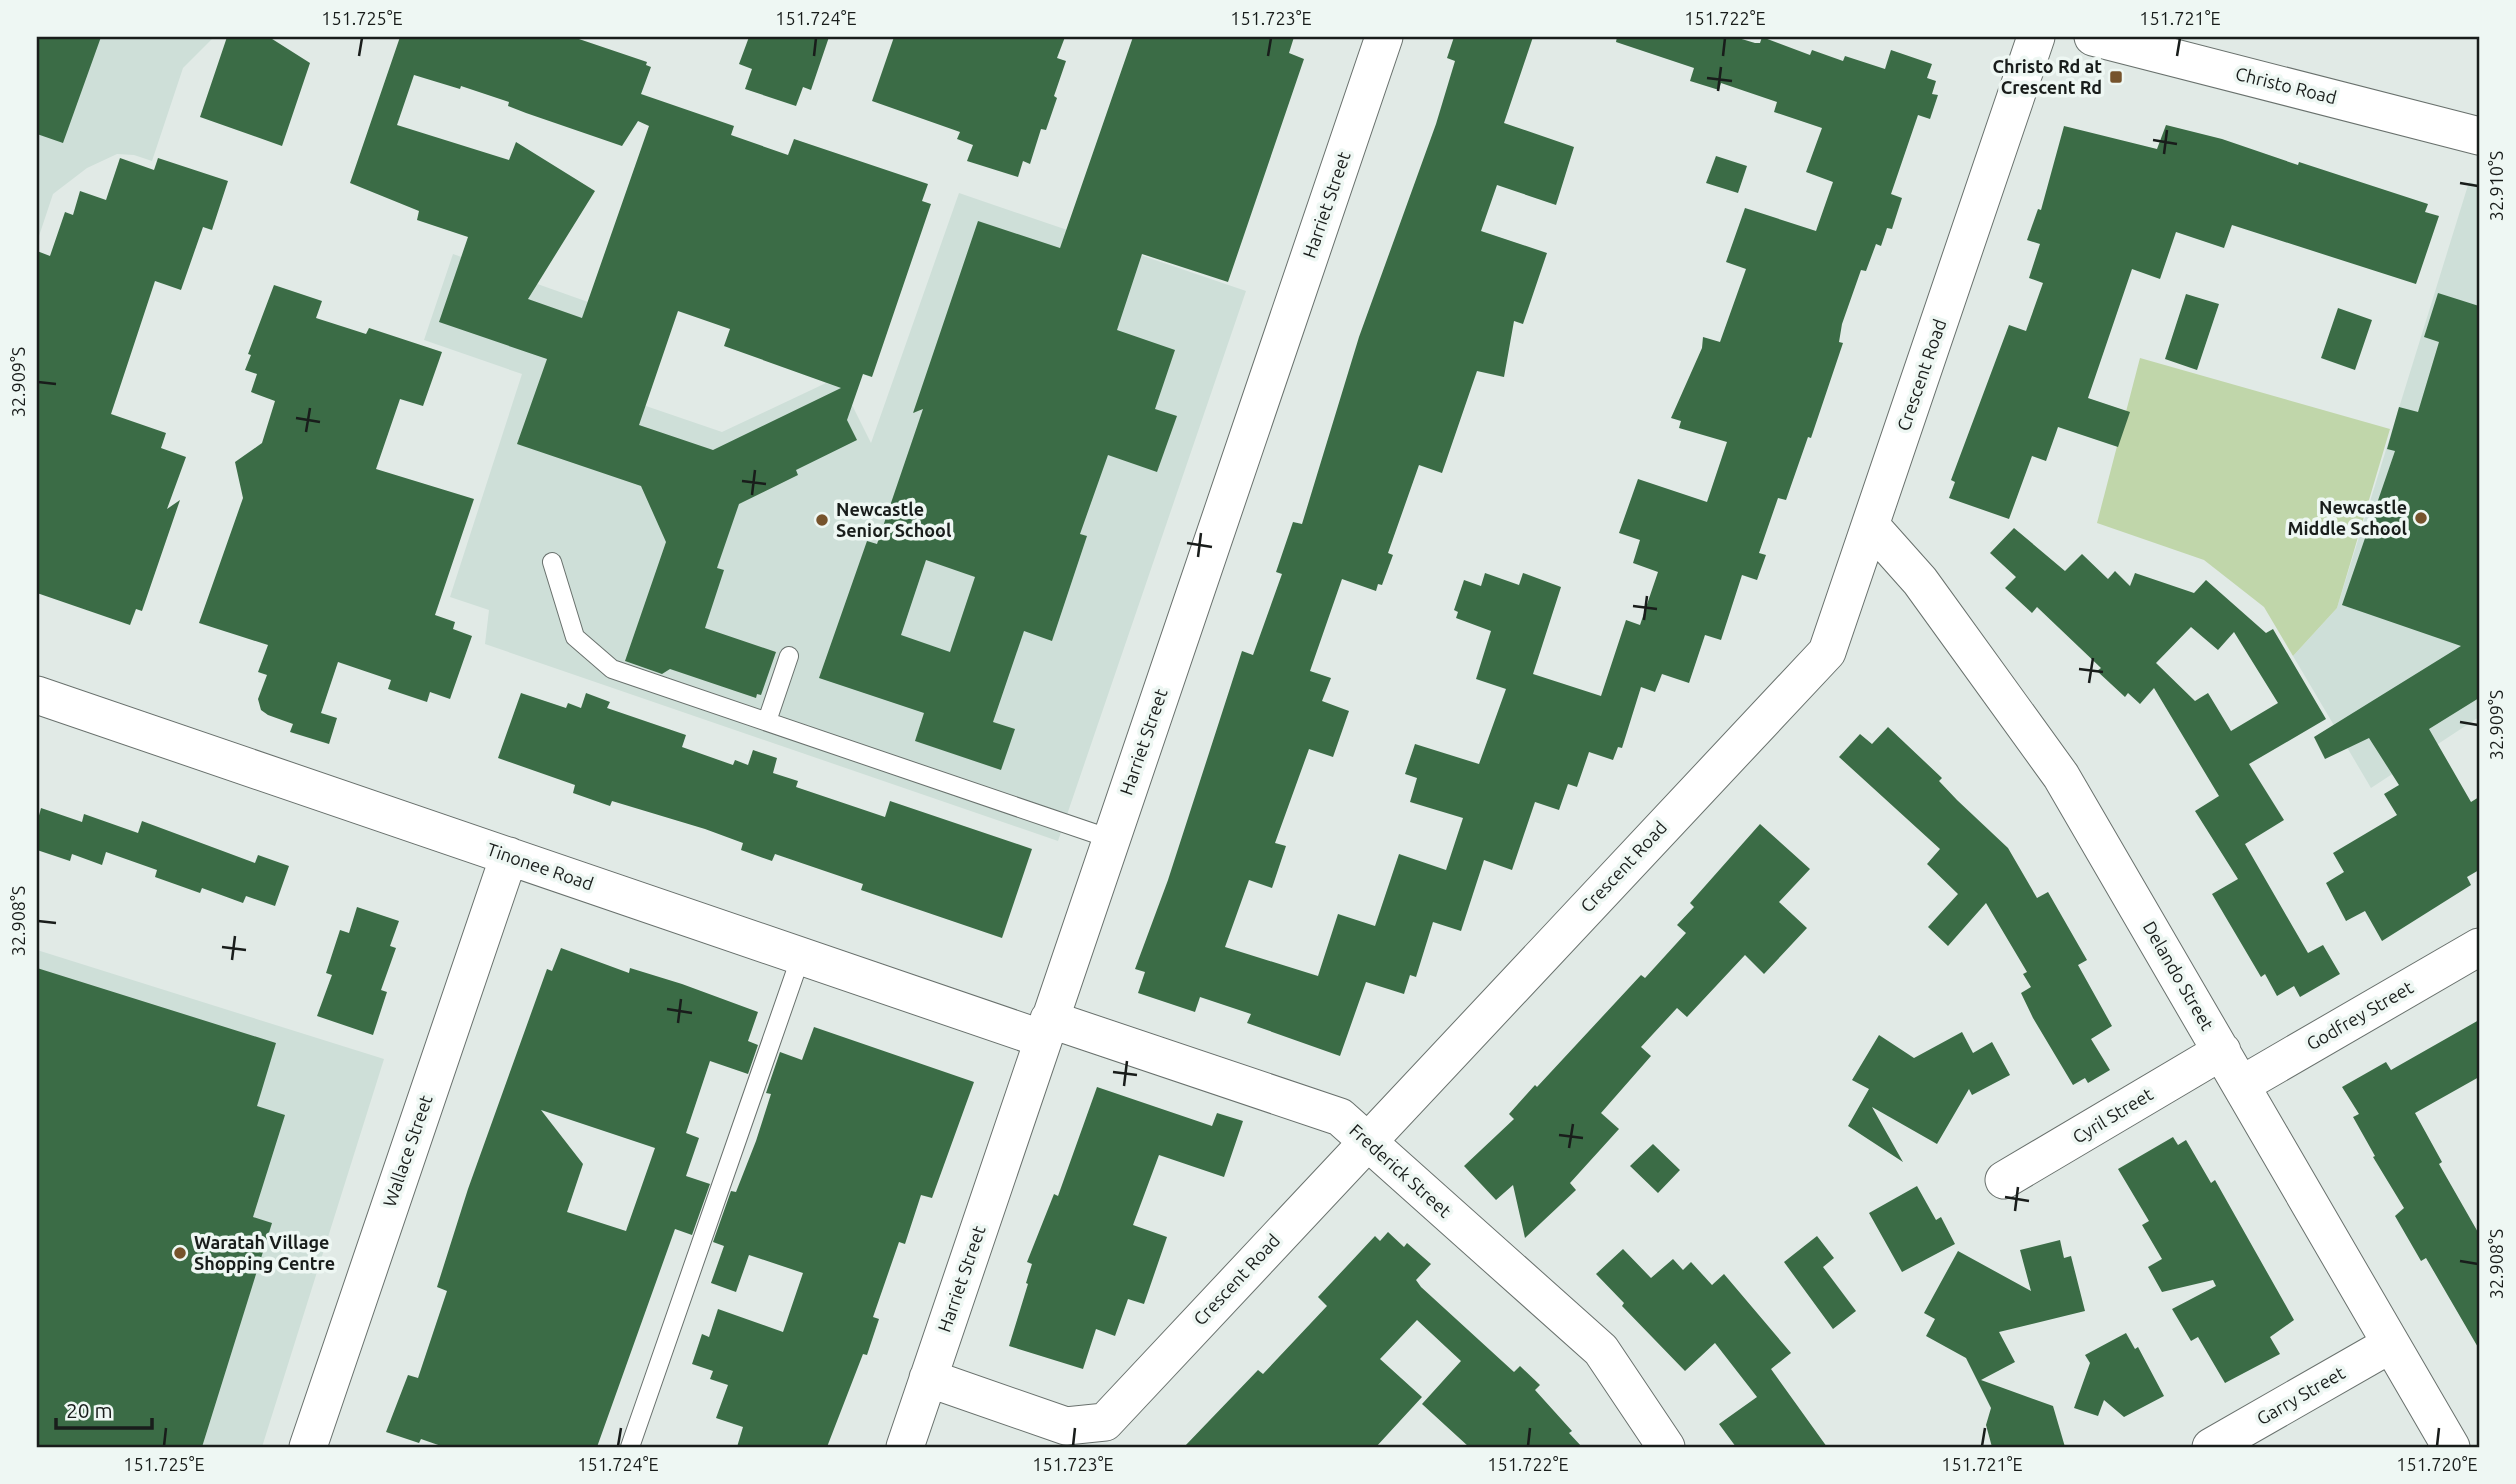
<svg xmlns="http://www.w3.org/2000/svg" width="2516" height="1484" font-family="Ubuntu,sans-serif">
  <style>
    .built { fill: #cedfd8 }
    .green { fill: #c0d6aa }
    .building { fill: #3b6c46; fill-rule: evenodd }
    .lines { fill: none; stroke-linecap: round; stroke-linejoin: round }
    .service-casing { stroke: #69716d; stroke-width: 20 }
    .minor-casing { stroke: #69716d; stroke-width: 39 }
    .service { stroke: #fff; stroke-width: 18 }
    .minor { stroke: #fff; stroke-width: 37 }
    .ticks { fill: none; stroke: #191d1b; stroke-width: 2.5 }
    .poi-dot { fill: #76532c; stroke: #eef7f3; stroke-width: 2.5 }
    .labels { text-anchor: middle; stroke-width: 7; stroke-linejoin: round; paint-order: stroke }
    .poi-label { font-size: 18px; font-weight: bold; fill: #191d1b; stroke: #eef7f3; text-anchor: end }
    .street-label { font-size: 18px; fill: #191d1b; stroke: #eef7f3 }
    .neatline { fill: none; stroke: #191d1b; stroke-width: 2.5 }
    .ticks-label { font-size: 18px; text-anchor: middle; fill: #191d1b }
  </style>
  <rect width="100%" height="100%" fill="#e1eae6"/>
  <path class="built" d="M 37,37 L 214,37 L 183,68 L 152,161 L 134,155 L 117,154 L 87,168 L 53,194 L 37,242 Z
    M 2469,182 L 2479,185 L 2479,717 L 2371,788 L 2293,656 L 2337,608 Z
    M 959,193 L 1246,291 L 1058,841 L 485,644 L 489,610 L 450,597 L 522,374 L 424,340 L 453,254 L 588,302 L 564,378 L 722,432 L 826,383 L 844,389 L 871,443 Z
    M 37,950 L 384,1059 L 262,1447 L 37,1447 Z"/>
  <path class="green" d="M 2140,358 L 2390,429 L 2337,608 L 2293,656 L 2264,607 L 2204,560 L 2097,523 Z"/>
  <path class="building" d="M 37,37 L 101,37 L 63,143 L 37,134 Z
    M 227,37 L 269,37 L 310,63 L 282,146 L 200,117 Z
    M 400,37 L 573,37 L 647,62 L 646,65 L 651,67 L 641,94 L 734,126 L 731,135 L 788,155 L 794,139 L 928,184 L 922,201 L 931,204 L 872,377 L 863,374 L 847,420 L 857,440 L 796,470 L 798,475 L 739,504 L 717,568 L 724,570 L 705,628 L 776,652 L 761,695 L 757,694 L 756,698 L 670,669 L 662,674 L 625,661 L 666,542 L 641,486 L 517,444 L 547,359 L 439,322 L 468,237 L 417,220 L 419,211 L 350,183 ZM 414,75 L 460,89 L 461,86 L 509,102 L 508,106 L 526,113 L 622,146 L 638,121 L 649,126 L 582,318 L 528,299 L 595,191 L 516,142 L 509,160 L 397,125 ZM 678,311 L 730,329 L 724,346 L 841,388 L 713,450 L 639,425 Z
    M 749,37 L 829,37 L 811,90 L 803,87 L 796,106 L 745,89 L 752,69 L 739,64 Z
    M 894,37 L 1065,37 L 1057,58 L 1066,61 L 1054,96 L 1057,98 L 1046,130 L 1041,129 L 1030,164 L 1023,161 L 1018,177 L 967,161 L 973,145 L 957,139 L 960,132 L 872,101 Z
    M 1133,37 L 1294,37 L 1289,53 L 1304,59 L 1228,282 L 1142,254 L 1117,330 L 1175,350 L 1155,409 L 1177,416 L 1157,472 L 1108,455 L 1080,534 L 1087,536 L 1052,641 L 1024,631 L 993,722 L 1015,729 L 1001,770 L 915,741 L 924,713 L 819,678 L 867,541 L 877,544 L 923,409 L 913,413 L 978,221 L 1060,248 ZM 926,560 L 975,577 L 950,652 L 901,635 Z
    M 1454,37 L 1533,37 L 1504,123 L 1574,147 L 1556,205 L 1497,185 L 1481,231 L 1547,253 L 1523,324 L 1514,321 L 1504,377 L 1477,371 L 1442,473 L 1419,465 L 1388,553 L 1393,555 L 1382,585 L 1378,584 L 1376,591 L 1342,579 L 1310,671 L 1331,678 L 1322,701 L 1349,711 L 1333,757 L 1309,749 L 1275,843 L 1286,846 L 1272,888 L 1249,880 L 1225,947 L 1318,976 L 1338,914 L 1375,926 L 1399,854 L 1446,870 L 1463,818 L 1410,802 L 1417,778 L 1405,774 L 1415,744 L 1479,764 L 1506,689 L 1476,679 L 1491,631 L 1456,618 L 1458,612 L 1454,610 L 1464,580 L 1481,586 L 1485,573 L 1519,585 L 1523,573 L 1561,587 L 1533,674 L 1601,696 L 1626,620 L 1640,625 L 1658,572 L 1633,563 L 1640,540 L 1619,533 L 1638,479 L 1707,502 L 1727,442 L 1679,428 L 1681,421 L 1671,418 L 1702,348 L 1703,337 L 1720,342 L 1746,269 L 1726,262 L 1745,208 L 1816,231 L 1833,182 L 1806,172 L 1822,128 L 1774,112 L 1777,102 L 1721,83 L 1719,90 L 1690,81 L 1694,68 L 1616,42 L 1617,37 L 1735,37 L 1755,43 L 1760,43 L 1762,37 L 1810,55 L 1812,50 L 1843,61 L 1845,56 L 1885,69 L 1891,50 L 1932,64 L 1927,78 L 1936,81 L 1932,94 L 1938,95 L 1930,119 L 1918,115 L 1891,194 L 1902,198 L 1892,229 L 1887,228 L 1881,246 L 1876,244 L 1866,271 L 1861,270 L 1842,324 L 1839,342 L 1843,343 L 1811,438 L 1808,437 L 1786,500 L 1778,498 L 1759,553 L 1766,555 L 1757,580 L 1742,575 L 1721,640 L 1705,635 L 1689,683 L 1662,674 L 1655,692 L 1641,687 L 1622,748 L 1618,747 L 1613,760 L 1589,752 L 1577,787 L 1568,784 L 1559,810 L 1535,802 L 1512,870 L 1484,860 L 1461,931 L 1433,922 L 1416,977 L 1410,975 L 1404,994 L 1366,982 L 1340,1056 L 1247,1023 L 1251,1014 L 1200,997 L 1195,1012 L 1138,993 L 1145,972 L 1135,969 L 1168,880 L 1242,651 L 1253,655 L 1282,574 L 1276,572 L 1293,522 L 1302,524 L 1359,337 L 1436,124 L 1455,61 L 1447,58 Z
    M 2166,125 L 2222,139 L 2298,165 L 2299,162 L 2428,204 L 2425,212 L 2439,216 L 2416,284 L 2232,225 L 2224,248 L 2176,232 L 2160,279 L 2132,269 L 2088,398 L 2130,412 L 2118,447 L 2058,427 L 2046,461 L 2032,456 L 2009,519 L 1949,498 L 1955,482 L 1951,480 L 2009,325 L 2026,331 L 2043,283 L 2029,278 L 2040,244 L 2027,240 L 2038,209 L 2041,210 L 2064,126 L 2157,149 Z
    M 1716,156 L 1747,166 L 1738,193 L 1706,183 Z
    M 120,158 L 154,170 L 158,158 L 228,181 L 212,230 L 203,227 L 181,290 L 155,281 L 111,414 L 166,433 L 161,448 L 186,457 L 167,509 L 180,500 L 142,611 L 136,609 L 130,625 L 37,593 L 37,251 L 50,256 L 65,212 L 73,215 L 80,191 L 106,200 Z
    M 274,285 L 322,301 L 316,318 L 366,334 L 369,328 L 442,352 L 423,406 L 400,399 L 376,469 L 474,499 L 435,615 L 455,622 L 453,629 L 472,636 L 450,699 L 430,692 L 427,702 L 388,689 L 391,680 L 338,662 L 321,713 L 337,718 L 329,744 L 290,732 L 293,724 L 268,715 L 261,710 L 258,699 L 267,675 L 258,672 L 268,645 L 199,623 L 243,498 L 235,462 L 262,443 L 275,401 L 251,392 L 257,374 L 245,370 L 251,355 L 248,354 Z
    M 2438,293 L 2479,306 L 2479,698 L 2429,729 L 2471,802 L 2479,797 L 2479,870 L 2467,877 L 2471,885 L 2382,941 L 2365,911 L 2346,921 L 2326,883 L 2344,872 L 2333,853 L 2397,815 L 2384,794 L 2399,785 L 2369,738 L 2325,759 L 2314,737 L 2461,646 L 2342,605 L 2395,451 L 2387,449 L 2399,407 L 2418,412 L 2439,342 L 2424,337 Z
    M 2186,294 L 2219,304 L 2197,370 L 2165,359 Z
    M 2338,308 L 2372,320 L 2355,370 L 2321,358 Z
    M 2014,528 L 2065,571 L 2082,554 L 2108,579 L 2115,571 L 2130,586 L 2135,573 L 2194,593 L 2206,580 L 2266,633 L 2273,629 L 2326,719 L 2249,764 L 2284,820 L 2245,844 L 2308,953 L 2323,945 L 2340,974 L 2300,997 L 2294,986 L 2277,996 L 2265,974 L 2261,977 L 2212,894 L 2238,879 L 2195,811 L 2219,796 L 2154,688 L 2140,704 L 2128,693 L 2125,697 L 2097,671 L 2101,668 L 2037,607 L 2032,613 L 2005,588 L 2016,577 L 1990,553 ZM 2191,627 L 2218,650 L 2234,632 L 2278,703 L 2231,731 L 2208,693 L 2195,701 L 2156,663 Z
    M 521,693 L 566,708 L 568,703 L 581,708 L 586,693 L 610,702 L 607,708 L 686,735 L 682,747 L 733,765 L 735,760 L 748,765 L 753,750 L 777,758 L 773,773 L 798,781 L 796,787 L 885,817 L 890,801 L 1032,849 L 1002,938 L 861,890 L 863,884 L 775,854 L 772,861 L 741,850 L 743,843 L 705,829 L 612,801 L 610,806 L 573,793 L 575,785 L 498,758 Z
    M 1888,727 L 1942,778 L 1939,781 L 1957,800 L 2008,848 L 2037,898 L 2048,892 L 2087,960 L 2078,965 L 2112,1026 L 2091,1039 L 2110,1070 L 2088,1083 L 2085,1078 L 2073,1085 L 2033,1018 L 2021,993 L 2031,987 L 2023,974 L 2027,972 L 1986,903 L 1948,946 L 1928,927 L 1958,894 L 1927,864 L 1940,849 L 1839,757 L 1860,734 L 1872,744 Z
    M 41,808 L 82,822 L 84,814 L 138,833 L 142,821 L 255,863 L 258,855 L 289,866 L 275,906 L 246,896 L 243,903 L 202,888 L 200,893 L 155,877 L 157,870 L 106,852 L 102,865 L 72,854 L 70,861 L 37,850 L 37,823 Z
    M 1760,824 L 1810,869 L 1779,902 L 1807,928 L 1764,974 L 1745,955 L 1687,1017 L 1677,1008 L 1641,1047 L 1651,1056 L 1601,1113 L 1619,1129 L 1570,1183 L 1576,1190 L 1525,1238 L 1513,1185 L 1496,1200 L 1464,1166 L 1514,1119 L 1509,1114 L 1535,1085 L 1537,1087 L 1641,975 L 1645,978 L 1686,933 L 1677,925 L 1694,907 L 1690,903 Z
    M 357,907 L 399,921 L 390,946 L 396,948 L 381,990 L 387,992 L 373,1035 L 317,1016 L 332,975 L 326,973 L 340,930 L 349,933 Z
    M 561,948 L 629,973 L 630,968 L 682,984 L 758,1012 L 748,1041 L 758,1045 L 748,1074 L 710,1061 L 686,1133 L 699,1138 L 686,1176 L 710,1184 L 692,1235 L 675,1229 L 597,1447 L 444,1447 L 421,1439 L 419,1443 L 386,1432 L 408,1375 L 418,1378 L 447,1291 L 437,1287 L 468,1189 L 547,969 L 552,971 ZM 541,1110 L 655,1148 L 626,1231 L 567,1212 L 583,1164 Z
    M 37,968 L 276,1043 L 257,1106 L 285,1115 L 253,1217 L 272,1223 L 202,1447 L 37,1447 Z
    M 2479,1020 L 2479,1077 L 2415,1113 L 2442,1162 L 2439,1164 L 2479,1234 L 2479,1349 L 2426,1258 L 2421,1261 L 2395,1216 L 2404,1208 L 2373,1157 L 2375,1156 L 2353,1117 L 2359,1114 L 2342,1087 L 2386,1062 L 2391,1070 Z
    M 814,1027 L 974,1082 L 932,1198 L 921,1195 L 905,1244 L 899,1242 L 873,1317 L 879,1319 L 867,1355 L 863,1354 L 827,1447 L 737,1447 L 743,1427 L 716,1418 L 728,1385 L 710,1379 L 713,1371 L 692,1364 L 702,1334 L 709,1337 L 718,1309 L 783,1332 L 803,1273 L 749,1255 L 736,1292 L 711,1283 L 724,1246 L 713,1242 L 731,1191 L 736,1192 L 756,1141 L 771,1094 L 766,1093 L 780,1052 L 802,1060 Z
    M 1962,1032 L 1973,1053 L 1992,1042 L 2010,1075 L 1972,1095 L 1969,1089 L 1937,1144 L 1872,1107 L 1903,1162 L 1848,1126 L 1869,1089 L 1852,1080 L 1879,1035 L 1914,1058 Z
    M 1097,1087 L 1212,1126 L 1217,1113 L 1243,1121 L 1224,1177 L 1159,1155 L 1133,1225 L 1167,1237 L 1144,1304 L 1128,1299 L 1115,1336 L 1096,1329 L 1083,1369 L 1009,1346 L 1028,1284 L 1026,1283 L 1032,1264 L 1027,1262 L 1054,1194 L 1058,1196 Z
    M 2173,1137 L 2178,1145 L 2186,1140 L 2211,1183 L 2215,1180 L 2294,1320 L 2270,1337 L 2280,1354 L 2225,1383 L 2198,1337 L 2191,1341 L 2172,1309 L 2216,1286 L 2213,1280 L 2162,1292 L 2148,1267 L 2162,1259 L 2142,1225 L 2149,1221 L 2118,1169 Z
    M 1653,1144 L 1680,1170 L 1658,1193 L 1630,1166 Z
    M 1917,1186 L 1936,1220 L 1941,1217 L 1955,1244 L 1902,1272 L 1869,1213 Z
    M 1388,1232 L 1404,1247 L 1407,1243 L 1431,1264 L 1416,1280 L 1421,1287 L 1514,1372 L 1520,1366 L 1540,1385 L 1535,1390 L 1572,1431 L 1569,1433 L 1582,1447 L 1469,1447 L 1422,1404 L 1461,1361 L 1417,1320 L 1380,1359 L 1422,1397 L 1376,1447 L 1184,1447 L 1258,1370 L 1263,1374 L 1327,1306 L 1318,1297 L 1375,1236 L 1380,1241 Z
    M 1817,1236 L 1834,1258 L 1823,1267 L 1856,1311 L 1833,1329 L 1784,1262 Z
    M 2060,1240 L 2064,1258 L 2071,1256 L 2085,1311 L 1999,1332 L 2015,1362 L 1981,1380 L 2053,1406 L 2065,1447 L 1992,1447 L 1986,1425 L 1991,1408 L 1966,1358 L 1926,1336 L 1935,1319 L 1924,1313 L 1958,1251 L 2031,1291 L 2020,1250 Z
    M 1623,1249 L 1651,1278 L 1673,1259 L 1683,1270 L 1691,1262 L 1712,1285 L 1724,1274 L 1791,1353 L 1771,1369 L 1827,1447 L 1736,1447 L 1719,1424 L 1757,1397 L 1715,1343 L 1685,1371 L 1622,1306 L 1624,1303 L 1596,1274 Z
    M 2126,1333 L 2135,1349 L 2138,1347 L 2164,1396 L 2124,1417 L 2104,1400 L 2098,1416 L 2074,1408 L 2090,1363 L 2085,1355 Z"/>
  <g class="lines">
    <defs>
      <path id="service" d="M 552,562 L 575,637 L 612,669 L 1111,839
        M 767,721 L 789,656
        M 630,1447 L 801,956"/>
      <path id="minor" d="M 2093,37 L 2479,136
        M 1871,526 L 1920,581 L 2061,776 L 2451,1447
        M 37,695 L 1043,1039
        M 1049,1019 L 1340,1117 L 1601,1350 L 1666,1447
        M 2241,1085 L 2479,947
        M 2004,1180 L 2222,1051
        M 928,1378 L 1066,1426 L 1105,1422 L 1827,652 L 2036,37
        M 308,1447 L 509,856
        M 905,1447 L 1384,37
        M 2211,1447 L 2391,1344"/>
    </defs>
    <use href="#service" class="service-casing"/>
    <use href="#minor" class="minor-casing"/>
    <use href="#service" class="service"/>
    <use href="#minor" class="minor"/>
  </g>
  <path class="ticks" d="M 359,56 L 362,38M 814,56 L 816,38M 1268,56 L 1271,38M 1723,56 L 1725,38M 2177,56 L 2180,38M 1707,78 L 1732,81M 1718,91 L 1721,67M 2153,140 L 2177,144M 2164,154 L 2167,130M 2460,183 L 2478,186M 38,382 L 56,384M 296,418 L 320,422M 306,432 L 310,408M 742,481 L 766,484M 752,495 L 755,470M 1187,543 L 1212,547M 1198,557 L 1201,533M 1633,606 L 1657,609M 1644,620 L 1647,596M 2079,669 L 2103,672M 2089,683 L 2093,658M 2460,722 L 2478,725M 38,921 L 56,923M 222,947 L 246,950M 232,960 L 235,936M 667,1009 L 692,1013M 678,1023 L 681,999M 1113,1072 L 1137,1075M 1124,1086 L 1127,1061M 1559,1135 L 1583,1138M 1569,1148 L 1573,1124M 2005,1197 L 2029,1201M 2015,1211 L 2018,1187M 2460,1261 L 2478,1264M 164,1446 L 166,1428M 618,1446 L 621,1428M 1073,1446 L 1075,1428M 1528,1446 L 1530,1428M 1982,1446 L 1985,1428M 2437,1446 L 2439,1428"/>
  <g class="poi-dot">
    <rect x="2109" y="70" width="14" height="14" rx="3.5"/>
    <circle cx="2421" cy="518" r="7"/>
    <circle cx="822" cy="520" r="7"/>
    <circle cx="180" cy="1253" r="7"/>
  </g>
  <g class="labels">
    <g class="poi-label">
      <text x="2102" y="73">Christo Rd at<tspan x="2102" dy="21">Crescent Rd</tspan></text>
      <text x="2407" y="514">Newcastle<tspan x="2407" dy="21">Middle School</tspan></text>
      <text x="836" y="516" text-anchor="start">Newcastle<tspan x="836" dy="21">Senior School</tspan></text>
      <text x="194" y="1249" text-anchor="start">Waratah Village<tspan x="194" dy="21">Shopping Centre</tspan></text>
    </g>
    <g class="street-label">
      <text transform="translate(2286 86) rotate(14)" y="6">Christo Road</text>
      <text transform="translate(1327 205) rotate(-71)" y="6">Harriet Street</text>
      <text transform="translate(1922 375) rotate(-71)" y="6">Crescent Road</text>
      <text transform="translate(1144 742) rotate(-71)" y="6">Harriet Street</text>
      <text transform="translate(540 867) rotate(19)" y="6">Tinonee Road</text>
      <text transform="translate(1624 867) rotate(-47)" y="6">Crescent Road</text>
      <text transform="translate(2178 976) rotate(60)" y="6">Delando Street</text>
      <text transform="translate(2360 1016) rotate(-30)" y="6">Godfrey Street</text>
      <text transform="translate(2113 1116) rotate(-31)" y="6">Cyril Street</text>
      <text transform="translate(408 1151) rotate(-71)" y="6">Wallace Street</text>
      <text transform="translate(1400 1171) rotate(42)" y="6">Frederick Street</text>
      <text transform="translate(962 1279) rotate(-71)" y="6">Harriet Street</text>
      <text transform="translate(1237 1280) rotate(-47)" y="6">Crescent Road</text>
      <text transform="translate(2301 1396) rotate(-30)" y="6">Garry Street</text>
    </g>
  </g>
  <rect width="2516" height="1484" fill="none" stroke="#eef7f3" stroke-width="77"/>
  <path d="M56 1418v10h96v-10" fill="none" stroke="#191d1b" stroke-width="3.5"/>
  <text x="66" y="1418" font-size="21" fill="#191d1b" stroke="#eef7f3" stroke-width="5" paint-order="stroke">20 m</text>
  <rect x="38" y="38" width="2440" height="1408" class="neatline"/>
  <g class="ticks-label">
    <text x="362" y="25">151.725°E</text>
    <text x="816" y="25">151.724°E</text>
    <text x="1271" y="25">151.723°E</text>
    <text x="1725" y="25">151.722°E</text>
    <text x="2180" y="25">151.721°E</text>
    <text transform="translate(2497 186) rotate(-90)" y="6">32.910°S</text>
    <text transform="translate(19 382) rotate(-90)" y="6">32.909°S</text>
    <text transform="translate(2497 725) rotate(-90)" y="6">32.909°S</text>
    <text transform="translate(19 921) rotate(-90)" y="6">32.908°S</text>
    <text transform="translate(2497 1264) rotate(-90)" y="6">32.908°S</text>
    <text x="164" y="1471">151.725°E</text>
    <text x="618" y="1471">151.724°E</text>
    <text x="1073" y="1471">151.723°E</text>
    <text x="1528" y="1471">151.722°E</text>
    <text x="1982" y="1471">151.721°E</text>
    <text x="2437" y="1471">151.720°E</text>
  </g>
</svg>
